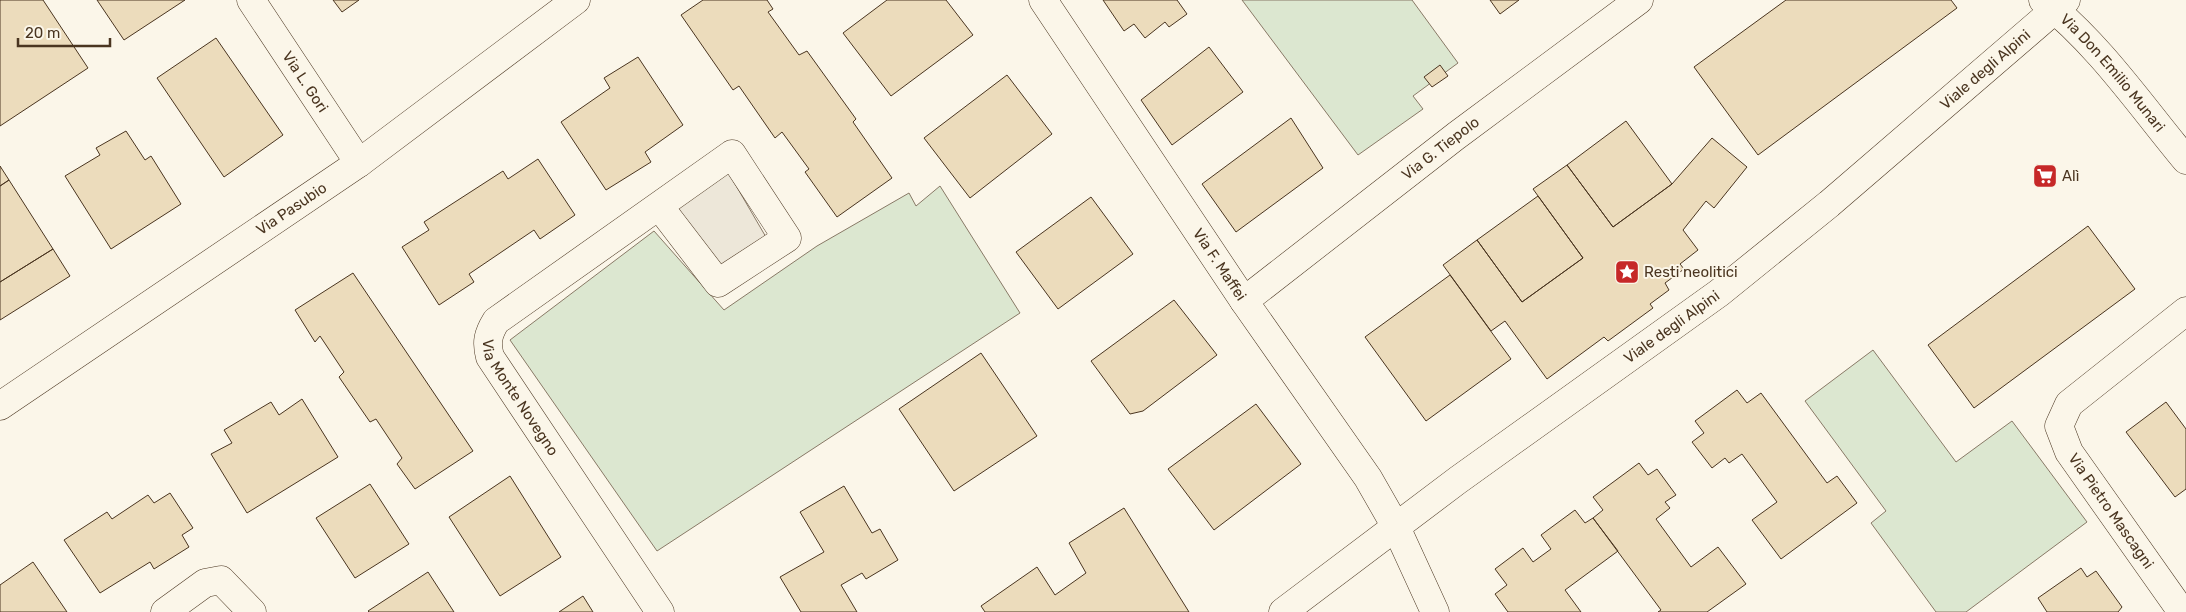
<svg xmlns="http://www.w3.org/2000/svg" width="2186" height="612" font-family="Rubik,sans-serif">
  <style>
    .green { fill: #dce7d0; stroke: #887966 }
    .parking { fill: #ede7d9; stroke: #887966 }
    .building { fill: #ecdcbc; stroke: #4a3520 }
    .lines { fill: none; stroke-linecap: round; stroke-linejoin: round }
    .minor-casing { stroke: #4a3520; stroke-width: 29 }
    .tertiary-casing { stroke: #4a3520; stroke-width: 29 }
    .minor { stroke: #fbf6e9; stroke-width: 28 }
    .tertiary { stroke: #fbf6e9; stroke-width: 28 }
    .labels { text-anchor: middle; stroke-width: 4; stroke-linejoin: round; paint-order: stroke }
    .street-label { font-size: 15px; fill: #4a3520; stroke: #fbf6e9 }
    .poi-label { font-size: 15px; fill: #4a3520; stroke: #fbf6e9; text-anchor: start }
  </style>
  <rect width="100%" height="100%" fill="#fbf6e9"/>
  <path class="green" d="M 1242,0 L 1412,0 L 1458,63 L 1413,96 L 1423,109 L 1358,155 Z
    M 940,186 L 1020,313 L 657,551 L 510,340 L 654,231 L 724,310 L 817,246 L 909,193 L 916,206 Z
    M 1873,350 L 1956,462 L 2012,421 L 2087,522 L 1966,612 L 1936,612 L 1871,523 L 1886,511 L 1805,401 Z"/>
  <path class="parking" d="M 724,165 L 770,244 L 718,280 L 669,202 Z"/>
  <path class="building" d="M 0,0 L 43,0 L 88,68 L 0,126 Z
    M 97,0 L 185,0 L 124,40 Z
    M 333,0 L 359,0 L 342,12 Z
    M 703,0 L 767,0 L 773,9 L 768,12 L 799,55 L 807,51 L 856,119 L 853,122 L 892,178 L 837,217 L 805,172 L 809,169 L 782,132 L 775,138 L 739,86 L 733,90 L 681,15 Z
    M 887,0 L 946,0 L 973,35 L 891,96 L 843,33 Z
    M 1103,0 L 1177,0 L 1187,14 L 1169,27 L 1165,22 L 1145,38 L 1134,24 L 1124,31 Z
    M 1490,0 L 1519,0 L 1500,14 Z
    M 1786,0 L 1951,0 L 1957,8 L 1758,155 L 1694,67 Z
    M 216,38 L 283,135 L 224,177 L 157,78 Z
    M 1209,47 L 1243,92 L 1172,145 L 1141,100 Z
    M 638,57 L 683,125 L 645,152 L 651,162 L 606,190 L 561,122 L 610,88 L 604,78 Z
    M 1440,65 L 1448,76 L 1432,87 L 1424,77 Z
    M 1007,75 L 1052,134 L 970,198 L 924,138 Z
    M 1291,118 L 1323,168 L 1236,232 L 1202,184 Z
    M 1626,121 L 1672,184 L 1613,227 L 1567,165 Z
    M 126,131 L 145,160 L 151,156 L 181,204 L 111,249 L 65,176 L 100,155 L 96,148 Z
    M 1712,138 L 1747,167 L 1714,208 L 1706,201 L 1683,230 L 1698,250 L 1680,264 L 1684,269 L 1665,283 L 1669,290 L 1650,304 L 1653,308 L 1608,341 L 1604,337 L 1547,379 L 1505,321 L 1491,331 L 1443,265 L 1477,240 L 1522,302 L 1583,258 L 1533,189 L 1567,165 L 1613,227 L 1672,184 Z
    M 538,159 L 575,215 L 540,239 L 534,230 L 469,274 L 474,282 L 439,305 L 402,247 L 429,230 L 424,222 L 503,171 L 508,179 Z
    M 0,166 L 9,180 L 0,186 Z
    M 9,180 L 53,249 L 0,282 L 0,186 Z
    M 1538,196 L 1583,258 L 1522,302 L 1477,240 Z
    M 1091,197 L 1133,254 L 1058,309 L 1016,252 Z
    M 2088,226 L 2135,289 L 1974,408 L 1928,345 Z
    M 53,249 L 70,276 L 0,320 L 0,282 Z
    M 353,273 L 473,451 L 415,489 L 397,464 L 402,458 L 376,419 L 370,422 L 339,377 L 344,372 L 320,336 L 315,342 L 295,310 Z
    M 1450,275 L 1511,359 L 1426,421 L 1365,337 Z
    M 1174,300 L 1217,355 L 1143,411 L 1130,414 L 1091,361 Z
    M 981,353 L 1037,436 L 954,491 L 899,409 Z
    M 1737,390 L 1747,403 L 1761,393 L 1827,483 L 1837,476 L 1857,503 L 1781,559 L 1752,520 L 1777,502 L 1742,454 L 1729,463 L 1725,458 L 1712,468 L 1692,442 L 1704,433 L 1695,421 Z
    M 302,399 L 338,457 L 247,513 L 211,454 L 232,443 L 224,430 L 271,402 L 279,415 Z
    M 2166,402 L 2186,429 L 2186,489 L 2175,497 L 2126,432 Z
    M 1256,404 L 1301,464 L 1214,530 L 1168,469 Z
    M 1639,463 L 1648,475 L 1657,469 L 1676,495 L 1665,502 L 1670,508 L 1656,519 L 1691,567 L 1718,547 L 1746,584 L 1707,612 L 1658,612 L 1661,610 L 1593,518 L 1603,510 L 1593,497 Z
    M 510,476 L 561,557 L 500,596 L 449,517 Z
    M 370,484 L 409,544 L 355,578 L 316,518 Z
    M 844,486 L 872,533 L 880,529 L 898,560 L 866,579 L 862,573 L 841,585 L 857,612 L 801,612 L 780,577 L 824,552 L 800,512 Z
    M 170,493 L 193,528 L 182,535 L 189,547 L 154,569 L 150,562 L 100,593 L 64,540 L 107,512 L 112,519 L 148,495 L 154,503 Z
    M 1124,508 L 1189,612 L 985,612 L 981,606 L 1037,567 L 1055,595 L 1086,573 L 1069,543 Z
    M 1575,510 L 1585,523 L 1593,518 L 1618,551 L 1565,590 L 1581,612 L 1508,612 L 1495,594 L 1507,585 L 1495,569 L 1523,548 L 1533,562 L 1551,549 L 1541,535 Z
    M 33,562 L 67,612 L 0,612 L 0,585 Z
    M 2081,568 L 2087,577 L 2096,571 L 2122,607 L 2118,612 L 2047,612 L 2038,598 Z
    M 428,572 L 454,612 L 369,612 L 368,611 Z
    M 583,596 L 593,612 L 559,612 Z"/>
  <g class="lines">
    <defs>
      <g id="minor">
        <path id="s1" d="M 251,0 L 359,163"/>
        <path id="s2" d="M 1043,0 L 1244,301 L 1368,478 L 1396,527 L 1435,612"/>
        <path id="s3" d="M 2043,0 C 2099,44 2141,106 2186,160"/>
        <path id="s4" d="M 659,206 L 718,283 L 787,238 L 732,154 L 496,321 C 488,334 486,342 490,357 L 660,612"/>
        <path id="s5" d="M 1244,301 L 1456,136 L 1639,0"/>
        <path d="M 165,612 L 205,583 L 221,580 L 252,612"/>
        <path id="s6" d="M 1283,612 L 1458,480 L 1719,293 L 1829,204 L 2066,0"/>
        <path d="M 2182,612 L 2069,452 L 2059,426 L 2069,404 L 2186,311"/>
      </g>
      <g id="tertiary">
        <path id="s7" d="M 0,406 L 359,163 L 576,0"/>
      </g>
    </defs>
    <use href="#minor" class="minor-casing"/>
    <use href="#tertiary" class="tertiary-casing"/>
    <use href="#minor" class="minor"/>
    <use href="#tertiary" class="tertiary"/>
  </g>
  <defs>
    <symbol id="supermarket-square" viewBox="-11 -11 22 22"><rect x="-9" y="-9" width="18" height="18" rx="4" fill="#c62828" stroke="#fbf6e9"/><path d="M-6-5.5h2.5l.6 2H6L4.5 2H-2.5L-4.4-4H-6ZM-1.5 3.2a1.3 1.3 0 1 0 .1 0ZM3 3.2a1.3 1.3 0 1 0 .1 0Z" fill="#fff"/></symbol>
    <symbol id="sight-square" viewBox="-11 -11 22 22"><rect x="-9" y="-9" width="18" height="18" rx="4" fill="#c62828" stroke="#fbf6e9"/><path d="M0-6L1.8-2.2L6-1.7L2.9 1.2L3.7 5.4L0 3.3L-3.7 5.4L-2.9 1.2L-6-1.7L-1.8-2.2Z" fill="#fff"/></symbol>
  </defs>
  <g fill-rule="evenodd">
    <use href="#supermarket-square" x="2031" y="162" width="28" height="28"/>
    <use href="#sight-square" x="1613" y="258" width="28" height="28"/>
  </g>
  <g class="labels">
    <g class="street-label">
      <text dy="5" stroke="none"><textPath href="#s6" startOffset="888">Viale degli Alpini</textPath></text>
      <text dy="5" stroke="none"><textPath href="#s3" startOffset="101">Via Don Emilio Munari</textPath></text>
      <text dy="5" stroke="none"><textPath href="#s1" startOffset="98">Via L. Gori</textPath></text>
      <text dy="5" stroke="none"><textPath href="#s5" startOffset="249">Via G. Tiepolo</textPath></text>
      <text dy="5" stroke="none"><textPath href="#s7" startOffset="352">Via Pasubio</textPath></text>
      <text dy="5" stroke="none"><textPath href="#s2" startOffset="318">Via F. Maffei</textPath></text>
      <text dy="5" stroke="none"><textPath href="#s6" startOffset="482">Viale degli Alpini</textPath></text>
      <text dy="5" stroke="none"><textPath href="#s4" startOffset="656">Via Monte Novegno</textPath></text>
      <text transform="translate(2111 511) rotate(55)" y="5">Via Pietro Mascagni</text>
    </g>
    <g class="poi-label">
      <text x="2062" y="181">Alì</text>
      <text x="1644" y="277">Resti neolitici</text>
    </g>
  </g>
  <path d="M18 38v8h92v-8" fill="none" stroke="#4a3520" stroke-width="2.5"/>
  <text x="25" y="38" font-size="15" fill="#4a3520" stroke="#fbf6e9" stroke-width="4" paint-order="stroke">20 m</text>
</svg>
